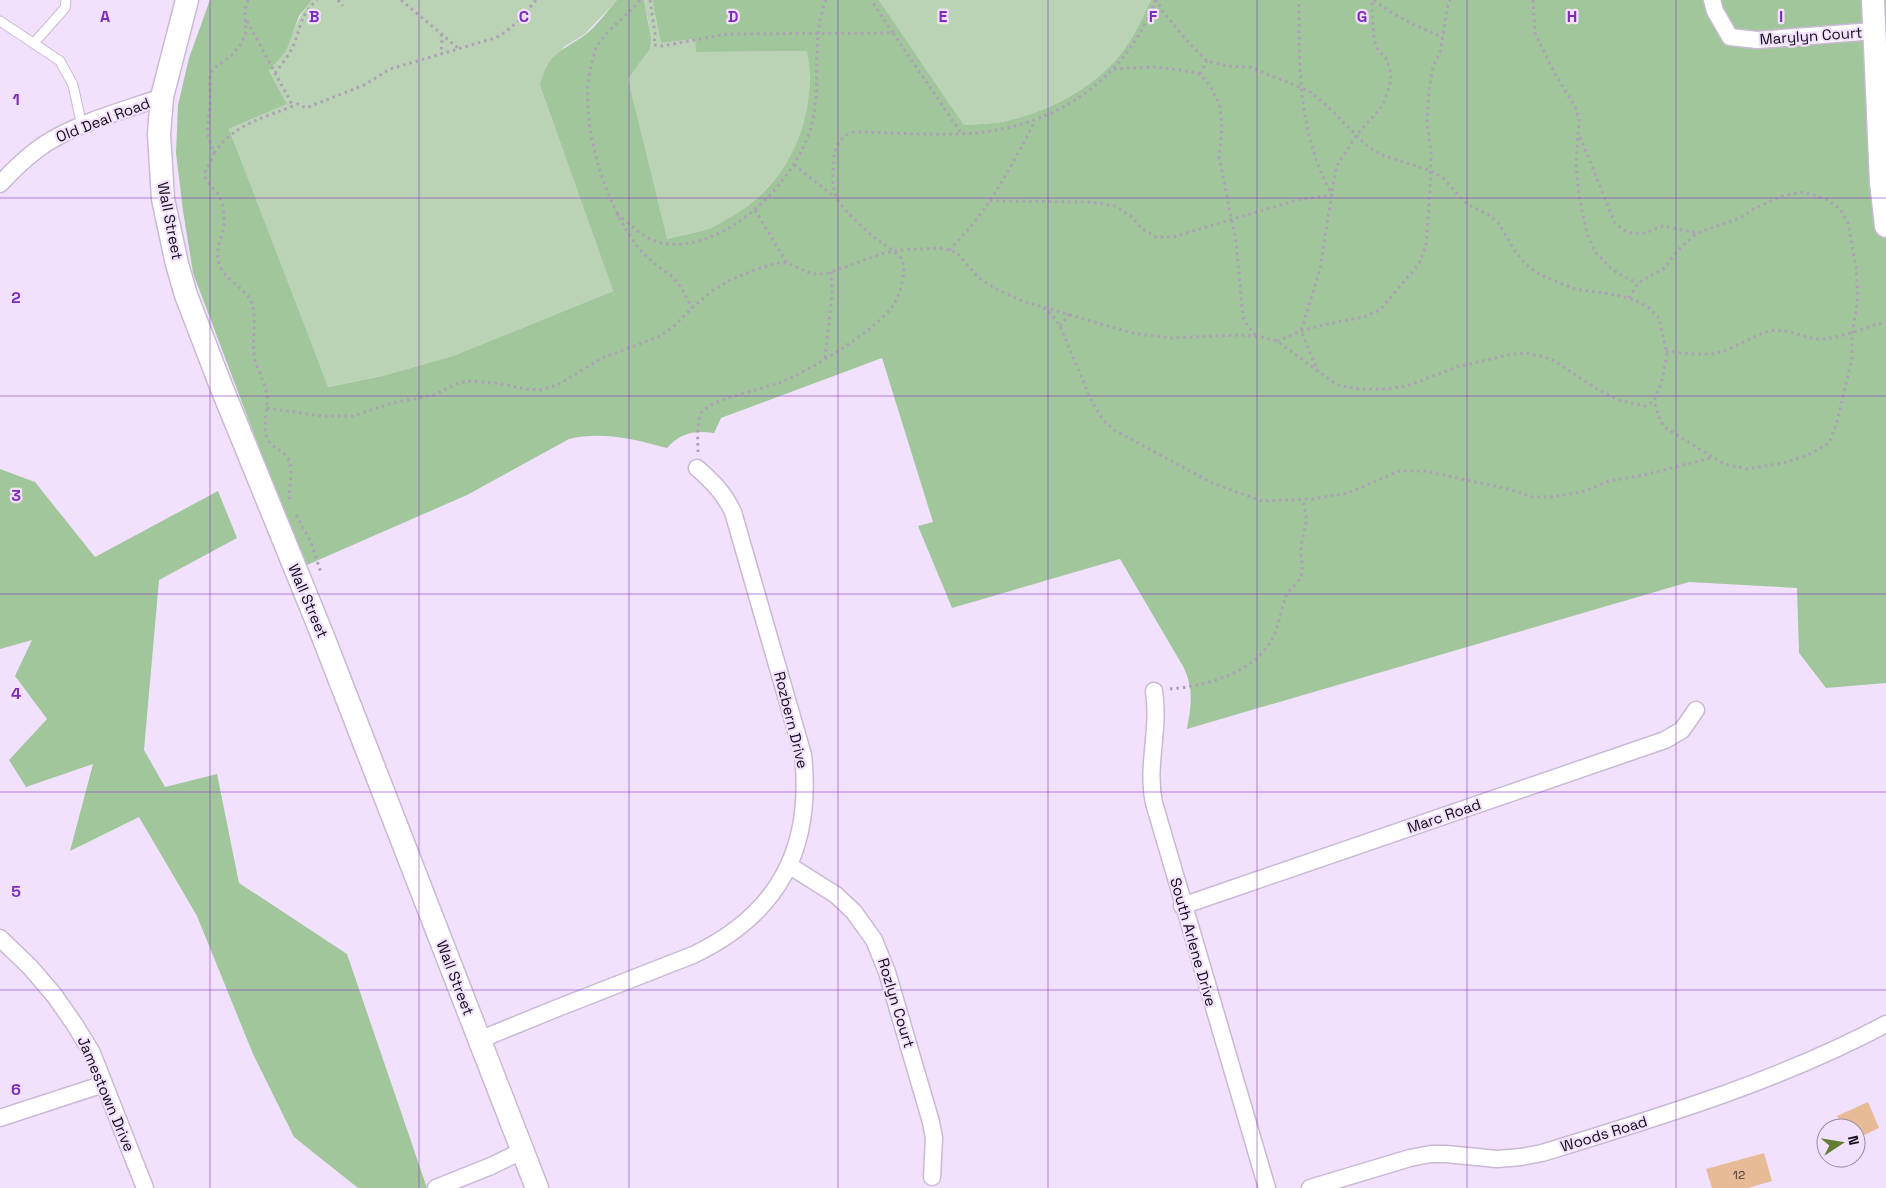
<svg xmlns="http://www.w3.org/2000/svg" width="1886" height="1188" font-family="'Space Grotesk',sans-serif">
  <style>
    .green { fill: #bbd3b5 }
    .forest { fill: #a2c69b }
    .building { fill: #e8bb97 }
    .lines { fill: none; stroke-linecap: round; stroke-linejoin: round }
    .lane-casing { stroke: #c8b9d4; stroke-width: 11 }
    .street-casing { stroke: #c8b9d4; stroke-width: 19 }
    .secondary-casing { stroke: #c8b9d4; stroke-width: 25 }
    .path { stroke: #ada0b7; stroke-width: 3; stroke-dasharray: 2.5 4; stroke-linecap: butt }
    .lane { stroke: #fff; stroke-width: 9 }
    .street { stroke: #fff; stroke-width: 16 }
    .secondary { stroke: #fff; stroke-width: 22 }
    .grid { fill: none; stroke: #7b2cbf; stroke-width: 1; stroke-opacity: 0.55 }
    .labels { text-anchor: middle; stroke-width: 4.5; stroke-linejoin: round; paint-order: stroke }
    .number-label { font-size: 12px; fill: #463735 }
    .street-label { font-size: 15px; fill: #100b14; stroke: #f1e1fd }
    .grid-label { font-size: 16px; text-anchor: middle; font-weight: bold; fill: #7b2cbf; stroke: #f1e1fd; stroke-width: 4.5; stroke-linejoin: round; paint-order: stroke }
  </style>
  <rect width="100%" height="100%" fill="#f1e1fd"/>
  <path class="green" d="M 312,0 L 617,0 L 585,34 L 564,47 L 540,86 L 613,291 L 453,356 L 382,376 L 327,387 L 229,129 L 287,104 L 269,71 C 289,51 293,21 312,0 Z
    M 644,0 L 652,0 L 661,43 L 695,39 L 697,52 L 808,51 C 810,76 811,102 804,127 C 791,168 752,213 711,228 C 697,233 681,235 666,239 L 628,79 L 650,49 L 649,25 Z
    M 879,0 L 1151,0 C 1143,16 1136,33 1125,48 C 1098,86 1051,111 1006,121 C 993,124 978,124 964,125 Z"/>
  <path class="forest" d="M 210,0 L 312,0 L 299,16 L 286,51 L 269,71 L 287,104 L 229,129 L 328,387 L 382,376 L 453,356 L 613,291 L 540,86 C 547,54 560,52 585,35 C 597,26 607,11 617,0 L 644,0 L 651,38 L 650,49 L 628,79 L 667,239 C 681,235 697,233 711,228 C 718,225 725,220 731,217 C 789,184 819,116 807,51 L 696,52 L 695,39 L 661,43 L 652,0 L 879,0 L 964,125 C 978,124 993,124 1006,121 C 1051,111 1098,86 1125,48 C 1136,33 1143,16 1151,0 L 1886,0 L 1886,683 L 1826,688 L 1799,653 L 1797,588 L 1689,582 L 1187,729 C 1191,705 1194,691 1184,668 L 1120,559 L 952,608 L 918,526 L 933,522 L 882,358 L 721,418 L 714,433 C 695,430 680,433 667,448 C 634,439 602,431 569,439 L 467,495 L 307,565 L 260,450 L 193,273 L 183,211 L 176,153 L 178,105 L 189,58 Z
    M 0,469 L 35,482 L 95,557 L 218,491 L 237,538 L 159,580 L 144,750 L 165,787 L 217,774 L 239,883 L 347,954 L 427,1188 L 358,1188 L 294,1137 L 253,1054 L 197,916 L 139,817 L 70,851 L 93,764 L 26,787 L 9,760 L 47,719 L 15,676 L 32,640 L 0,649 Z"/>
  <path class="building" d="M 1868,1102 L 1879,1128 L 1856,1139 L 1856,1128 L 1843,1128 L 1837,1116 Z
    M 1764,1153 L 1772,1181 L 1748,1188 L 1712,1188 L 1706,1169 Z"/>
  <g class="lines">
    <defs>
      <path id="lane" d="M 0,21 L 60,61 L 73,85 L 82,126
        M 34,43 L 65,8 L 66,0"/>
      <path id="street" d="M 1712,0 L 1715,11 L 1730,37 L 1757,40 L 1874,31
        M 0,184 C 15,168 31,152 50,141 C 83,121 125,110 162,97
        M 1154,691 C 1160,731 1146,765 1154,803 L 1267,1188
        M 790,866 L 836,895 L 854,912 L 874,940 L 887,972 L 931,1122 L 934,1138 L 932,1177
        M 1182,906 L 1665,740 L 1682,730 L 1696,710
        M 0,938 L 30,967 L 54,995 L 75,1025 L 92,1053 L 145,1188
        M 479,1040 L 555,1009 L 693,955 C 779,914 813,848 803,755 L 733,512 C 724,493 712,481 697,468
        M 0,1118 L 104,1084
        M 436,1188 L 491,1166 L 522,1151
        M 1310,1188 L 1410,1158 L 1431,1154 L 1446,1154 L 1497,1159 L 1521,1157 L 1542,1153 C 1659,1117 1777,1082 1886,1024"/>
      <path id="secondary" d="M 187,0 L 162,97 L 159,134 L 163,199 L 177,264 L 186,295 L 221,386 L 322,634 L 537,1188
        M 1873,0 L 1881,182 L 1886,226"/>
    </defs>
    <use href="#lane" class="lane-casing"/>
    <use href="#street" class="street-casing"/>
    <use href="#secondary" class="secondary-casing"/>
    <path class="path" d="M 248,0 L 245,10 L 246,32 L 241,44 L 232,55 L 213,69 L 210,75 L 210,105 L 207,133 L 214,153 C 213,161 206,166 205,174 C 205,184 215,188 219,196 C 223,203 224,213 224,222 C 224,237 213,249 220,266 C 227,282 246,288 252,303 C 257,318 252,337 254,353 C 255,368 266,381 267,397 C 268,408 263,424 266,435 C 269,448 282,448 288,459 C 294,472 288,487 290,501
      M 338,0 L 343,6
      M 401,0 L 458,48
      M 640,0 C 626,17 607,29 596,48 C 594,53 593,60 591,66 C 578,120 604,202 637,246 C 646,258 657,265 669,274 C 680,283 685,295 692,308
      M 650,0 L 655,34 L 654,45 L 662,46 L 727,34 L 893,33 L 871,0
      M 1374,0 C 1395,17 1418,27 1443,37
      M 1533,0 L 1535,33 L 1555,74 L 1576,108 L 1579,121 L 1576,164 L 1579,196 L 1587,233 L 1595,252 L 1612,269 L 1624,277 L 1638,283
      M 247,21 L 293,106
      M 893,33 L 962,134
      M 441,34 L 442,40 L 441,53
      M 1114,69 L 1155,67 L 1180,70 L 1200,74 L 1211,87 L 1220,107 L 1222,128 L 1219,157 L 1236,241 L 1242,308 L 1244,320 L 1256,336
      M 275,73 C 283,63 292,51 296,39 C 302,21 302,14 317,0
      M 1200,74 L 1207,61
      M 1580,137 L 1615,223 L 1624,230 L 1634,234 L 1645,233 L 1663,226 L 1697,233
      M 214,153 C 236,122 265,118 298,104 L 306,108 L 364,85 L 390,69 L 495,38 C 513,29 524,15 536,0
      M 794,165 L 835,197
      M 990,201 L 1091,202 L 1115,206 L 1132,217 L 1142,229 L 1156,237 L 1173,237 L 1297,200 L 1332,195 C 1298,133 1299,69 1299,0
      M 755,210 L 787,263
      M 617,214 C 630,224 645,240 661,243 C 726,255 800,179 813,120 C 821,80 811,38 826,0
      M 949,250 C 987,214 1011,167 1035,121
      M 1629,298 L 1638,283 L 1665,268 L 1676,252 L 1697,233 L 1740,218 L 1757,207 L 1782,196 L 1804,192 L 1828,200 L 1841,210 L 1848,223 L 1856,267 L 1858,297 L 1852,335 L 1852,358 L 1837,422 L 1829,443 L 1810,454 L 1784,463 L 1747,469 L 1724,464 L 1664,427 L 1659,417 L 1654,401
      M 1043,308 L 1052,315 L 1060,326 L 1092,402 L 1103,420 L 1114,430 L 1212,483 L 1262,501 L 1312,499 L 1348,493 L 1399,471 L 1425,471 L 1508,489 L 1532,497 L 1553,497 L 1585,491 L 1609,481 L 1644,475 L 1714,457
      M 1060,326 L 1069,314
      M 1277,341 L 1304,330 L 1327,324 L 1364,317 L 1380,310 L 1419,264 L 1426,245 L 1430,194 L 1431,152 L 1427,122 L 1429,91 L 1433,67 L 1440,52 L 1447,9 L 1450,0
      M 1666,351 C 1682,353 1701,356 1716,353 C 1735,349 1751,336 1770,331 C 1788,327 1805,340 1823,339 C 1844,337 1865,327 1886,322
      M 825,358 L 832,295 L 831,272
      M 1318,372 L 1301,331 L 1320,269 L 1336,167 L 1356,136 L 1383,105 L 1391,81 L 1390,69 L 1386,58 L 1378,50 L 1374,40 L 1372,4 L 1370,0
      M 267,408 L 322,416 L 353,416 L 392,403 L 434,395 L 458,383 L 469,381 L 495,383 L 527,389 L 539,390 L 548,388 L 559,384 L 602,358 L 658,337 L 672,328 L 692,308 L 712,291 L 730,280 L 752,271 L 776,263 L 787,263 L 812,274 L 825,274 L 884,253 L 902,250 L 940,248 L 956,252 L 979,278 L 996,289 L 1022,301 L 1132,333 L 1170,338 L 1239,335 L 1261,337 L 1277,341 L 1337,385 L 1359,389 L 1384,389 L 1407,386 L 1457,367 L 1512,354 L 1526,353 L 1544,357 L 1556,362 L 1597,389 L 1618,400 L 1645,406 L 1654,401 L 1662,380 L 1667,355 L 1659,318 L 1649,308 L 1635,300 L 1617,295 L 1575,289 L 1540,275 L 1527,265 L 1515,251 L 1499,224 L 1491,216 L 1467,204 L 1443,178 L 1431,171 L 1382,155 L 1367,146 L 1324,103 L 1309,91 L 1250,67 L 1227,66 L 1207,61 L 1189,43 L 1163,12 L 1157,0
      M 698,452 C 698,443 696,419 702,412 C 712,399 759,390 776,384 C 805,374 879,329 894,304 C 900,295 907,271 902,260 C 898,252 886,246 879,241 C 867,232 839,207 835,194 C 832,183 833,171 834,160 C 834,146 841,136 854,132 C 887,132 920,135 953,134 C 1019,134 1083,108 1124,56 C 1138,40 1147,19 1156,0
      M 296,515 L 311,542 L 321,573
      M 1170,689 C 1206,686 1254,673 1272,639 C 1279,626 1281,610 1286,596 C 1289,589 1297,585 1300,578 C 1305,568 1300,558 1301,548 C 1302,539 1305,531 1306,522 C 1307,515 1304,507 1303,499"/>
    <use href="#lane" class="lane"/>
    <use href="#street" class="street"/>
    <use href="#secondary" class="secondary"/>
  </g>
  <path class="grid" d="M 210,0 L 210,1188M 419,0 L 419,1188M 629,0 L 629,1188M 838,0 L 838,1188M 1048,0 L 1048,1188M 1257,0 L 1257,1188M 1467,0 L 1467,1188M 1676,0 L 1676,1188M 0,198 L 1886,198M 0,396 L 1886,396M 0,594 L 1886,594M 0,792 L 1886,792M 0,990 L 1886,990"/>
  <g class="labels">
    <g class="number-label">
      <text x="1739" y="1179">12</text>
    </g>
    <g class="street-label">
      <text transform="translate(1811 36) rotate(-4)" y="5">Marylyn Court</text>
      <text transform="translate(103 120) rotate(-21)" y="5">Old Deal Road</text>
      <text transform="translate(170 221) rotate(79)" y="5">Wall Street</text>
      <text transform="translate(308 601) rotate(67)" y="5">Wall Street</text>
      <text transform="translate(791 720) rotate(76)" y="5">Rozbern Drive</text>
      <text transform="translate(1444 816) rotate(-19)" y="5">Marc Road</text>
      <text transform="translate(1193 942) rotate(74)" y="5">South Arlene Drive</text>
      <text transform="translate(455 978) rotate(69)" y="5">Wall Street</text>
      <text transform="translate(896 1003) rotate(73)" y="5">Rozlyn Court</text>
      <text transform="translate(106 1094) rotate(67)" y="5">Jamestown Drive</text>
      <text transform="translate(1604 1134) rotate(-17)" y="5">Woods Road</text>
    </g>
  </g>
  <g class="grid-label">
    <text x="105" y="22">A</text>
    <text x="314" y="22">B</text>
    <text x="524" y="22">C</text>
    <text x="733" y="22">D</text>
    <text x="943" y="22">E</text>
    <text x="1153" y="22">F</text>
    <text x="1362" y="22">G</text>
    <text x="1572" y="22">H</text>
    <text x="1781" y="22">I</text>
    <text x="16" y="105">1</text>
    <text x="16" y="303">2</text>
    <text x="16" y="501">3</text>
    <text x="16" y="699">4</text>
    <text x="16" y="897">5</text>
    <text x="16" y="1095">6</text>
  </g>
  <g transform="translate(1841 1143) rotate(78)"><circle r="24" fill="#f1e1fd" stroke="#978ba0"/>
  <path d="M0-4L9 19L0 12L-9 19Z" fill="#647e31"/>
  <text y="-8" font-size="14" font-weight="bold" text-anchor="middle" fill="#100b14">N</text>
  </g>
</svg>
